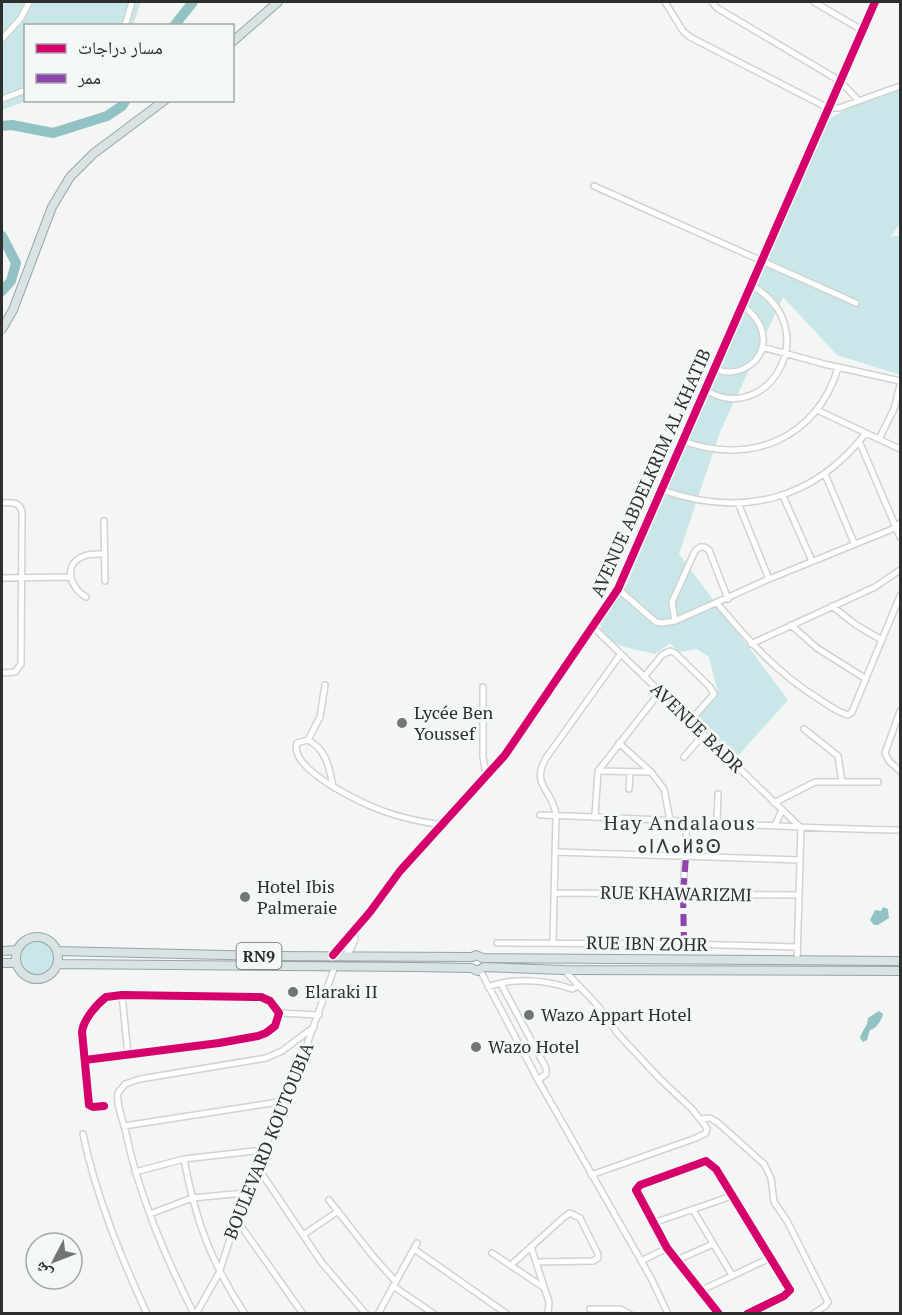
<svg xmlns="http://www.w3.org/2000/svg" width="902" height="1315" font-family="'PT Serif','Noto Naskh Arabic','Noto Sans Tifinagh',serif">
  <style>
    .green { fill: #c9e7e8 }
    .water { fill: #93c2c4 }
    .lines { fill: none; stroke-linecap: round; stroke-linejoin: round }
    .river { stroke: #93c2c4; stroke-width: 10 }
    .street-casing { stroke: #d1d3d3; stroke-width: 8 }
    .secondary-casing { stroke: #d1d3d3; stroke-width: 10 }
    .primary-casing { stroke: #95a4a5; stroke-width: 10 }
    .street { stroke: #fdfefe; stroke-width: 5 }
    .secondary { stroke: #fdfefe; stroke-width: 7 }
    .primary { stroke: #dae3e3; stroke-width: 8 }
    .quiet { stroke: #8e44ad; stroke-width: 6; stroke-dasharray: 12 6; stroke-linecap: butt }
    .cycleway-casing { stroke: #f3f7f7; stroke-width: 11 }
    .cycleway { stroke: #d6006c; stroke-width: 8 }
    .poi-dot { fill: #737575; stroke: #f3f7f7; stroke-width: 2 }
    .labels { text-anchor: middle; stroke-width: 6; stroke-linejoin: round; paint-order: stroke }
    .shield { fill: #f3f7f7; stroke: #686b6b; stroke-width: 1.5 }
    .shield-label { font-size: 16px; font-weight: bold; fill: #2d2f2f }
    .street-label { font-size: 18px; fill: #2d2f2f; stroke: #f3f7f7 }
    .poi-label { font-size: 18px; fill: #2d2f2f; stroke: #f3f7f7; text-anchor: start }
    .neighbourhood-label { font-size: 20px; letter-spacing: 1.5px; fill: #343737; stroke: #f3f7f7 }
  </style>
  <rect width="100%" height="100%" fill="#f4f6f6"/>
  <path class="green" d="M 2,2 L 141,2 L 133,25 L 26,26 L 26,101 L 2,110 Z
    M 900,88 L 900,223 L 891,236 L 900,236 L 900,375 L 837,355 L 783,297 L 720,432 L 679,554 L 788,700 L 736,758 L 694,720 L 718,693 L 709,657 L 697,649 L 678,652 L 670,643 L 655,654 C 634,648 603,648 600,623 L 627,584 L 761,260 L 824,122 L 864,99 Z
    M21 958a17 17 0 1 1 34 0a17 17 0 1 1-34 0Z"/>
  <path class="water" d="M 883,907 L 888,909 L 889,918 L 878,925 L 874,925 L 870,920 L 875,910 L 881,911 Z
    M 879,1011 L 883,1014 C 882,1020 876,1029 870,1030 L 867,1040 L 863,1042 L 860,1038 C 862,1030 868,1026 868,1018 Z"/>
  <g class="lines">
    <path class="river" d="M 174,26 L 193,2
      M 2,126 L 12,125 L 53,133 L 107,116 L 122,106 L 126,100
      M 2,236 L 16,263 L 11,281 L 2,291"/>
    <defs>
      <path id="street" d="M 665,2 L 683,31 L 690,37 L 828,108 L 839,108 L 900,86
        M 712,2 L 717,8 L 840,81 L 858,100
        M 814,2 L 862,30
        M 125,26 L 132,2
        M 2,39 L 21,18 L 29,2
        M 2,99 L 26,90
        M 594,186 L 856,303
        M 762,347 L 824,364 L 900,381
        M 715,369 C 739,380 770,359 762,331 C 760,321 751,312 742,305
        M 706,390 C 766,428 828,329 751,285
        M 817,410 L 900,449
        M 879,439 L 894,409 L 900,385
        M 683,441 C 751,466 817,438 838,368
        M 859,441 L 900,537
        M 825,474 L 854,543
        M 662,490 C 742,518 813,501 866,433
        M 783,496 L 812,561
        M 2,503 C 11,502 22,502 22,514 L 21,664 L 15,672 L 2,673
        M 738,503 L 769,579
        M 104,521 L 105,581
        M 2,578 L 70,577
        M 618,589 L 656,622 L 662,623 L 675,621 L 769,579 L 895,528 L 900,523
        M 86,597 C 70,588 62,564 84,556 C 91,553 97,554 104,554
        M 717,603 C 748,640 778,674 819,699 C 828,705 837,712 848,715 L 852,712 L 900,596
        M 832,606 L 856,625 L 882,640
        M 675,621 L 672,602 L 695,551 L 700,547 L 704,547 L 709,550 L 728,599
        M 791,625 L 817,648 L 866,679
        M 593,627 L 801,828 L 797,961
        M 751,644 L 875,587 L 900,570
        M 644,677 L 662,655 L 670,651 L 675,653 L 710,687 L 714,694 L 690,721
        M 483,687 L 483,756 L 486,777
        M 900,711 L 885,753 L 889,761 L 900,771
        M 804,729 L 838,756 L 842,782
        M 308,740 L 320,717 L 325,685
        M 619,743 L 651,772 L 664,789 L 670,820
        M 684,757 L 704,734
        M 598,771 L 650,772
        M 333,786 C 329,768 327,750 308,740 L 297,743 C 288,769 363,804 383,811 C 402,818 422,822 442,825
        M 629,789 L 630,772
        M 774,803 L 815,782 L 878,782
        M 540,815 C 660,818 780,829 900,830
        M 595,816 L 598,771 L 660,692
        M 717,822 L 718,794
        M 775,825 L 782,810
        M 556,852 L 800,860
        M 554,893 L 799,895
        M 683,894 L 687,821
        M 497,943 L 684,944 L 797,947
        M 553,943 L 556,815 C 553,789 530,786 546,758 L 620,655
        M 480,970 L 538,1080 L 651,1278 L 668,1314
        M 564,970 L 599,1007 L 618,1034 L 660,1079 L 692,1109 L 707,1128 L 706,1133 L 696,1138 L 591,1175
        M 501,984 L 546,1068 L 546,1074 L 538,1080
        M 488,987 C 513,977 547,980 572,989 L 579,986
        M 122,995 L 128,1055
        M 279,1013 L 319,1015
        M 85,1060 L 219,1043 L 258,1036 L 266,1033 L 275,1026 L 279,1013 L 270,1001 L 261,997 L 122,995 L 106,997 C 97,1004 83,1020 82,1032 L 89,1105 L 93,1107 L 104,1106
        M 701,1119 L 710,1118 L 717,1122 L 764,1164 L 771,1178 L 774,1202 L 787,1221 L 828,1302 L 825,1306 L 813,1314
        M 124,1126 L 285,1101
        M 83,1134 C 96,1196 120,1255 147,1314
        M 184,1159 C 195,1219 211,1263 245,1314
        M 256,1165 L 322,1263 L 366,1314
        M 135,1172 L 184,1159 L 263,1150
        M 329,1200 L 372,1255 L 396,1282
        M 693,1210 L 732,1275
        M 150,1214 L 192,1198 L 245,1193
        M 236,1219 L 303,1314
        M 653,1223 L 732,1196
        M 303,1235 L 337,1212
        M 531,1247 L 549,1302 L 548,1314
        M 414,1249 L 507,1314
        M 492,1253 L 543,1287
        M 677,1260 L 713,1244
        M 641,1261 L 667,1248
        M 511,1265 L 563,1218 L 570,1213 L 580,1218 L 598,1254 L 598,1258 L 593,1261 L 536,1262
        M 393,1286 L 434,1314
        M 702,1290 L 770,1258
        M 590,1309 L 620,1309 L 630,1314
        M 194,1314 C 164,1254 138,1193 125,1129 C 122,1117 116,1104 118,1093 L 125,1084 L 140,1079 L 266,1058 L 282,1051 L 314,1027
        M 196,1314 L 219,1273 L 245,1193 L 295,1078 L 335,966
        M 378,1314 L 417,1243
        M 719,1314 L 667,1248 L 636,1190 L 640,1185 L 706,1161 L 716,1169 L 790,1290 L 784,1296 L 747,1314"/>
      <path id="secondary" d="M 333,955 L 370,912 L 400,871 L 505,755 L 618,589 L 875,2
        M 347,955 L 354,939 L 354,931"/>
      <path id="primary" d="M 232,42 L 278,2
        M 2,329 L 13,310 L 52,207 L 70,177 L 93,154 L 165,100
        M16 958a21 21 0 1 1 42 0a21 21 0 1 1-42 0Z
        M 2,951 L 16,950
        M 57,951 L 268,956 L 472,957 L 476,955 L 483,958 L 900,961
        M 2,963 L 16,963
        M 57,964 L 417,967 L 471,968 L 478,971 L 484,967 L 564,970 L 900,971"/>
    </defs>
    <use href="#street" class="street-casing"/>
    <use href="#secondary" class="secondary-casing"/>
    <use href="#primary" class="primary-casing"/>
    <use href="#street" class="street"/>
    <use href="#secondary" class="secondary"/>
    <use href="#primary" class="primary"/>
    <path class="quiet" d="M 684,944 L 683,894 L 686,856"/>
    <defs>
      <path id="cycleway" d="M 333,955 L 370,912 L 400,871 L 505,755 L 618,589 L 875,2
        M 85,1060 L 219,1043 L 258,1036 L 266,1033 L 275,1026 L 279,1013 L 270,1001 L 261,997 L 122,995 L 106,997 C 97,1004 83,1020 82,1032 L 89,1105 L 93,1107 L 104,1106
        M 719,1314 L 667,1248 L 636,1190 L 640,1185 L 706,1161 L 716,1169 L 790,1290 L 784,1296 L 747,1314"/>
    </defs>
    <use href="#cycleway" class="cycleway-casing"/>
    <use href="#cycleway" class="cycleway"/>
  </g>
  <g class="poi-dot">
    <circle cx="402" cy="723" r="6"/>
    <circle cx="245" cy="897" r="6"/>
    <circle cx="293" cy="992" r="6"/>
    <circle cx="529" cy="1015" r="6"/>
    <circle cx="476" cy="1047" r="6"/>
  </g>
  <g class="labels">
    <rect class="shield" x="236.5" y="943" width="45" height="26" rx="4.5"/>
    <g class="shield-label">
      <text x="259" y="962">RN9</text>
    </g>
    <g class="street-label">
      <text transform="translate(651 473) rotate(-66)" y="6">AVENUE ABDELKRIM AL KHATIB</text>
      <text transform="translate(697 728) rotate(44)" y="6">AVENUE BADR</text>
      <text transform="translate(676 894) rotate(1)" y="6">RUE KHAWARIZMI</text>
      <text transform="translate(647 944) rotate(1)" y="6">RUE IBN ZOHR</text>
      <text transform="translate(269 1141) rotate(-68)" y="6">BOULEVARD KOUTOUBIA</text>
    </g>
    <g class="poi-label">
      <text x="414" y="719">Lycée Ben<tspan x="414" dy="21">Youssef</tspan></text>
      <text x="257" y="893">Hotel Ibis<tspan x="257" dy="21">Palmeraie</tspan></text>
      <text x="305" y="998">Elaraki II</text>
      <text x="541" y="1021">Wazo Appart Hotel</text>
      <text x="488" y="1053">Wazo Hotel</text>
    </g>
    <g class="neighbourhood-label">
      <text x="680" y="830">Hay Andalaous<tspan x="680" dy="23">ⴰⵏⴷⴰⵍⵓⵙ</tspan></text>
    </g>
  </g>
  <rect width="902" height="1315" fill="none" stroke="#2d2f2f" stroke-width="6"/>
  <rect x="24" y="24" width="210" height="78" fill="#f3f7f7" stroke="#a4a7a7" stroke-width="1.5"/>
  <rect x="36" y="44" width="30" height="9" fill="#d6006c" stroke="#a4a7a7" stroke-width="1.5"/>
  <text x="78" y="54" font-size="18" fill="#2d2f2f">مسار دراجات</text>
  <rect x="36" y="74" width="30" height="9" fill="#8e44ad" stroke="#a4a7a7" stroke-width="1.5"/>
  <text x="78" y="84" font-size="18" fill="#2d2f2f">ممر</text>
  <g transform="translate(54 1261) rotate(228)"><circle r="28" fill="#f3f7f7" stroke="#a4a7a7" stroke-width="1.5"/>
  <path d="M0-4.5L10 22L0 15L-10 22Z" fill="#737575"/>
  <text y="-9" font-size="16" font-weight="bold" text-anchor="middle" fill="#2d2f2f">ش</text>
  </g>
</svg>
